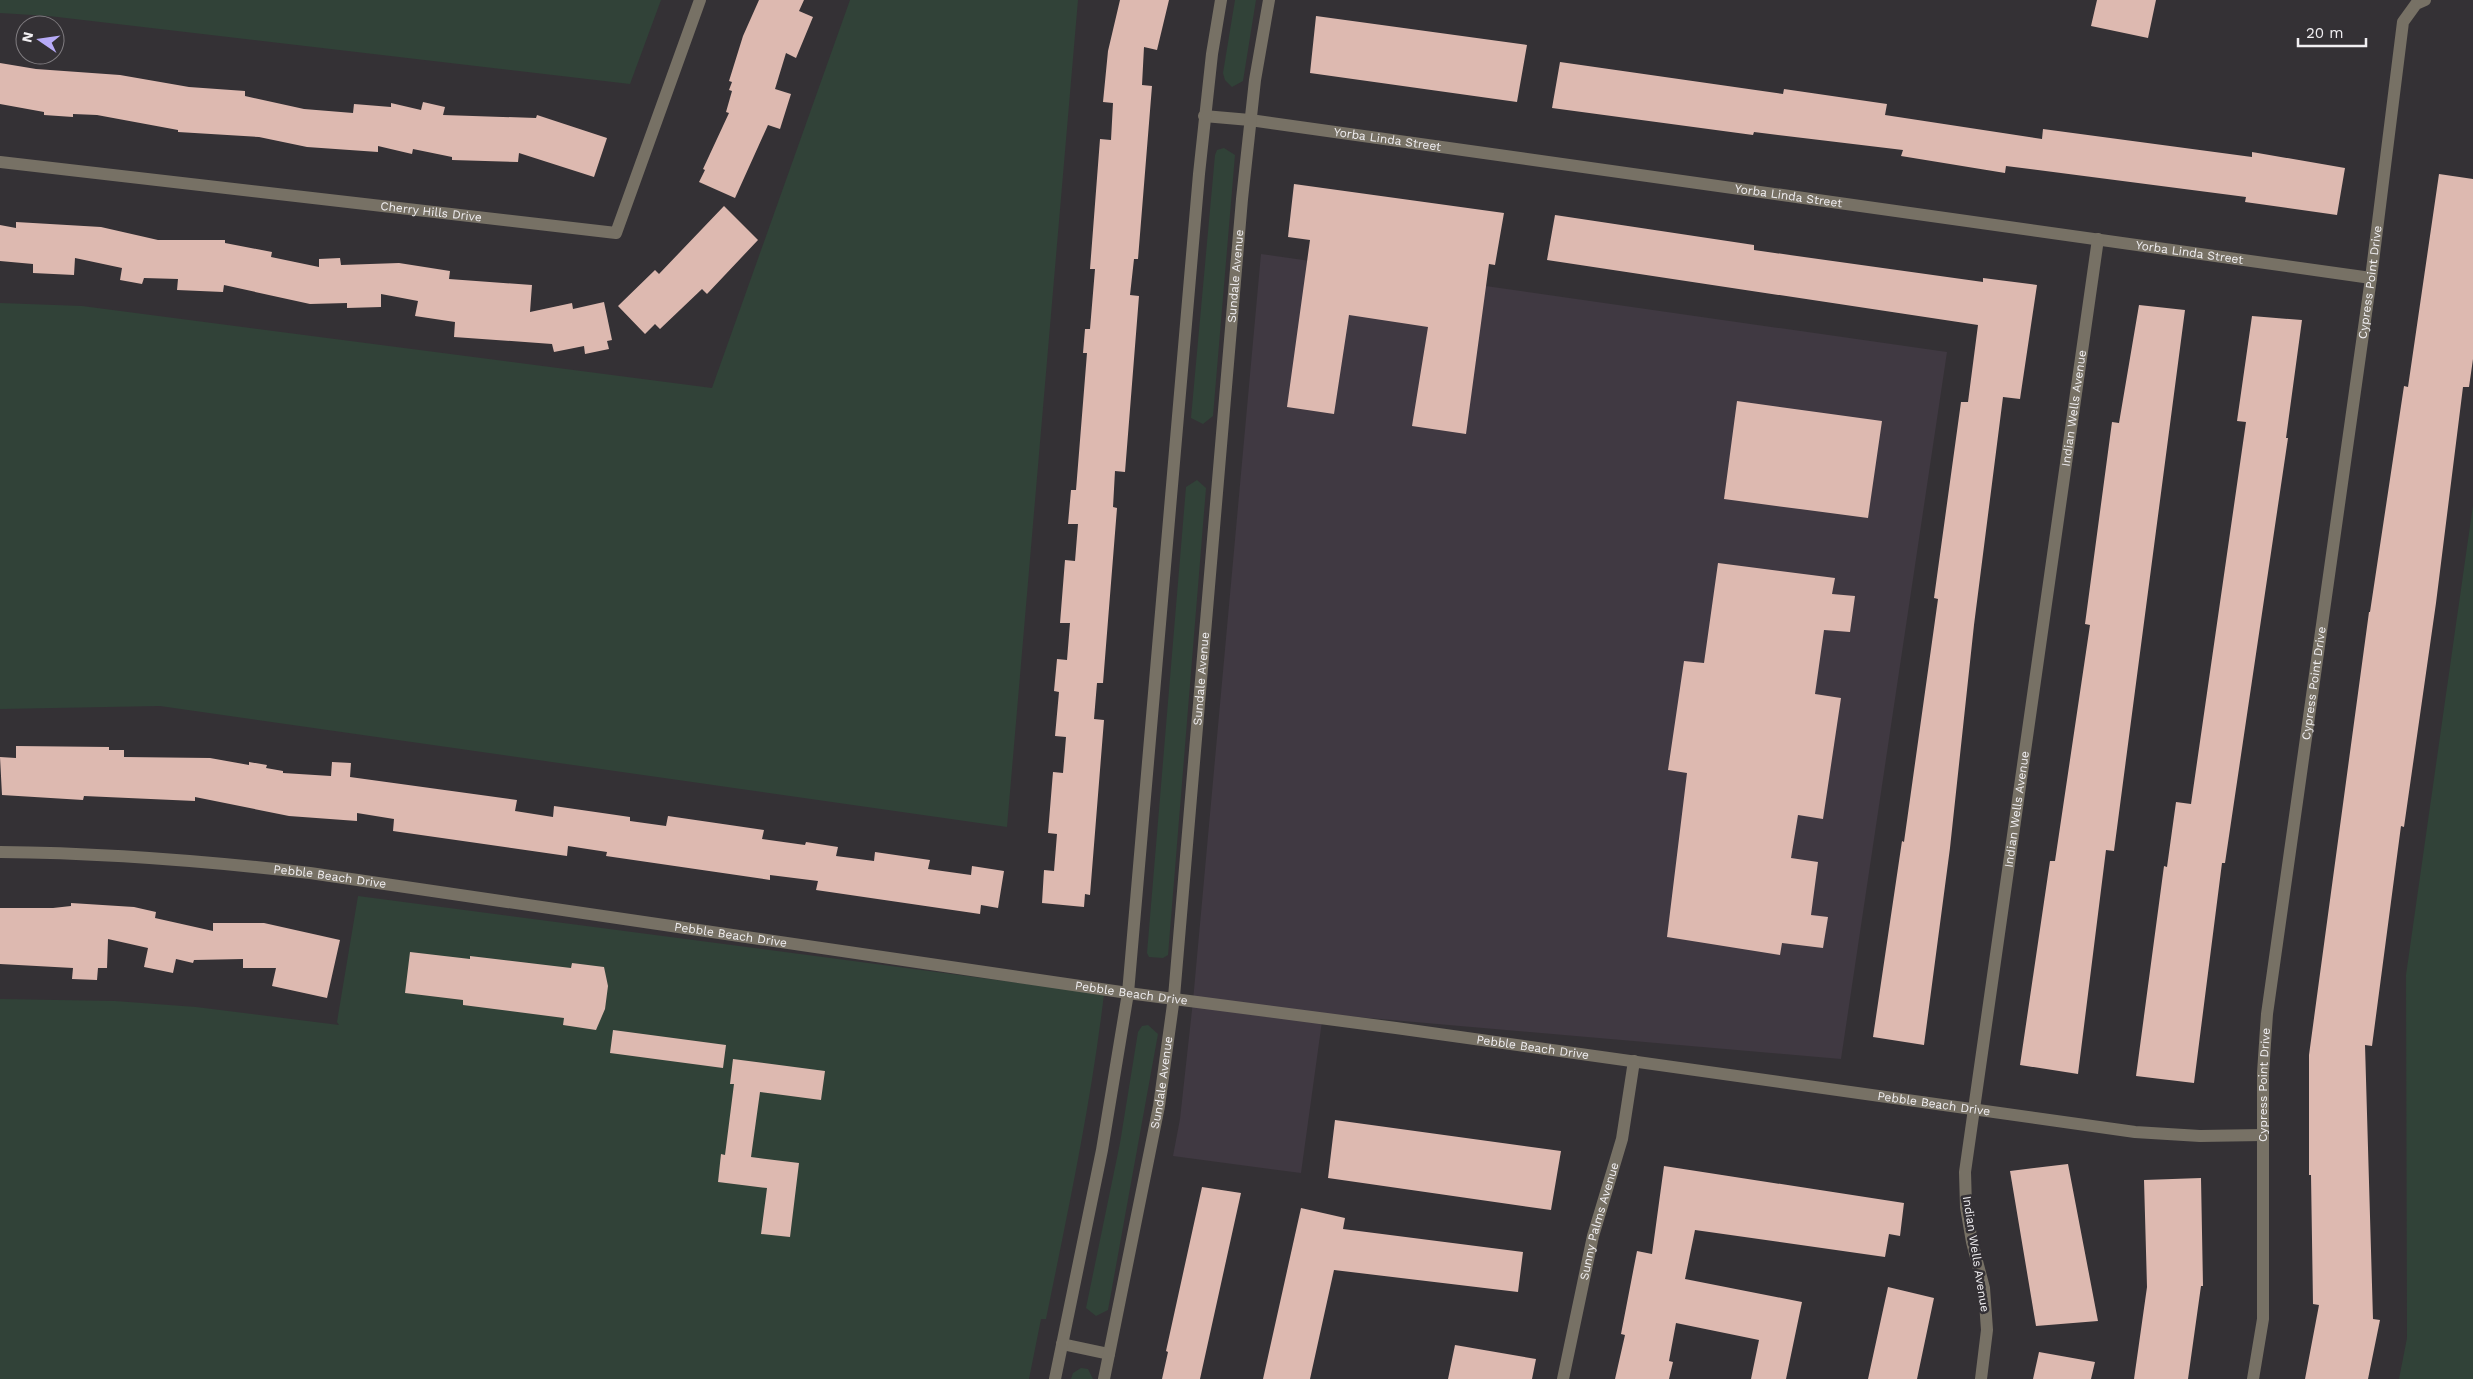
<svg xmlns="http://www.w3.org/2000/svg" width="2473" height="1379" font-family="'Work Sans',sans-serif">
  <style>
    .built { fill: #403942 }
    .green { fill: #314238 }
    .building { fill: #ddb9b0 }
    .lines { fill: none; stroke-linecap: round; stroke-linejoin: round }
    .minor { stroke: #777165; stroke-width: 12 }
    .labels { text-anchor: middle; stroke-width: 5; stroke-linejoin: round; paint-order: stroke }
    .street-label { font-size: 12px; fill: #f1eff2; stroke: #343135 }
  </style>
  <rect width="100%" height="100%" fill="#343135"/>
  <path class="built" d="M 1261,254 L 1947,352 L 1841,1059 L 1323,1014 L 1301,1173 L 1173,1156 L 1180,1119 L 1193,1001 Z"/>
  <path class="green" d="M 0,0 L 661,0 L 630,84 L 49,16 L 0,13 Z
    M 850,0 L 1078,0 L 1007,827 L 160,706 L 0,709 L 0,303 L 82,306 L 712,388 Z
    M 1235,0 L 1256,0 L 1243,81 L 1232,87 L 1225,80 L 1223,73 Z
    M 1224,148 L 1235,155 L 1213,416 L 1203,424 L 1191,418 L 1215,155 L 1217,150 Z
    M 1197,480 L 1206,488 L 1168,955 L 1163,958 L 1149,957 L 1147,953 L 1186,487 Z
    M 2473,505 L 2473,1379 L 2399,1379 L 2407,1338 L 2406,975 Z
    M 358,896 L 1104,994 C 1091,1104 1068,1211 1046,1319 L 1041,1319 L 1029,1379 L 0,1379 L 0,999 L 115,1001 L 196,1007 L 339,1025 L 337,1022 Z
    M 1148,1025 L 1158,1034 L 1108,1310 L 1096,1316 L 1086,1308 L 1120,1143 L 1138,1032 L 1142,1026 Z
    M 1081,1368 L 1088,1369 L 1093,1379 L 1071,1379 L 1073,1373 Z"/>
  <path class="building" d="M 759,0 L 804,0 L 799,11 L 813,17 L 796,58 L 786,53 L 775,89 L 791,94 L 780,129 L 768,125 L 735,198 L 699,182 L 705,170 L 703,169 L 729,113 L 726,112 L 732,91 L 729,90 L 732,82 L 729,81 L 743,36 Z
    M 1120,0 L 1169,0 L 1157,50 L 1144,47 L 1142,85 L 1152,86 L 1138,259 L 1134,259 L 1130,295 L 1139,296 L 1125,472 L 1115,471 L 1113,507 L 1117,508 L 1103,683 L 1097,683 L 1094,719 L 1104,720 L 1090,895 L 1085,894 L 1084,907 L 1042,903 L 1044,870 L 1054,871 L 1057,834 L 1048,833 L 1053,772 L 1063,773 L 1066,737 L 1055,736 L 1059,692 L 1054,691 L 1057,659 L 1067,660 L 1070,623 L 1060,623 L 1065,560 L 1075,561 L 1078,524 L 1068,524 L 1071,490 L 1076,490 L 1087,353 L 1083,353 L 1085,329 L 1090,329 L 1095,269 L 1090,269 L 1100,139 L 1111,140 L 1113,103 L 1103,102 L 1108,51 Z
    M 2097,0 L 2156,0 L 2148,38 L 2091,26 Z
    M 1316,16 L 1527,45 L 1517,102 L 1310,73 Z
    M 1560,62 L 1783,94 L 1784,89 L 1887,104 L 1885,115 L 2042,139 L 2043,129 L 2252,157 L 2252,152 L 2345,168 L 2337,215 L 2245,202 L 2246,197 L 2006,166 L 2005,173 L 1901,156 L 1903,150 L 1754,132 L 1753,135 L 1552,108 Z
    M 0,63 L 36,69 L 120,75 L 189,87 L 245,91 L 245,96 L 304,109 L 353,113 L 354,104 L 391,107 L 391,103 L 421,110 L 423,102 L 445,107 L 443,115 L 536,118 L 537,115 L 607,138 L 594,177 L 519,153 L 518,162 L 452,160 L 452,157 L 413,149 L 412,154 L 378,146 L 378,152 L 307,147 L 259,137 L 178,132 L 178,130 L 97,115 L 73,114 L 73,117 L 44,115 L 44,112 L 0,104 Z
    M 2439,174 L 2473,179 L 2473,359 L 2469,387 L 2463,387 L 2436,603 L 2404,827 L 2401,826 L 2372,1046 L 2365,1045 L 2373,1319 L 2380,1320 L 2368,1379 L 2305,1379 L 2319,1305 L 2313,1304 L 2311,1175 L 2309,1175 L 2309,1055 L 2369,612 L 2370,612 L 2404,386 L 2408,387 Z
    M 1294,184 L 1504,213 L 1495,265 L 1489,264 L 1466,434 L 1412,426 L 1428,327 L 1349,315 L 1334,414 L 1287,407 L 1310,240 L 1288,237 Z
    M 724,206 L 758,240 L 707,294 L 702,289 L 660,329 L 655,324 L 645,334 L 618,306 L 655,270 L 659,274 Z
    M 1555,215 L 1754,245 L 1754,250 L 1983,282 L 1983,278 L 2037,285 L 2020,399 L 2003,397 L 1974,625 L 1950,848 L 1924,1045 L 1873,1037 L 1902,841 L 1904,842 L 1938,599 L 1934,598 L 1961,402 L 1968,402 L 1978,325 L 1547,260 Z
    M 16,222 L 101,227 L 158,240 L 225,240 L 225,243 L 272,252 L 271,257 L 319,267 L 319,259 L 340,258 L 341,265 L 399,263 L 450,271 L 449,279 L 532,285 L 530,312 L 572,303 L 573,309 L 604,302 L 612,340 L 607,341 L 609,349 L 585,354 L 584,346 L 554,352 L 552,344 L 454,337 L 455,322 L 415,316 L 418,301 L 381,294 L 381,307 L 347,308 L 347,303 L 310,304 L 224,285 L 223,292 L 177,290 L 178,279 L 144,278 L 142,284 L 120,280 L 122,268 L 75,258 L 74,275 L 33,273 L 33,264 L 0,261 L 0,225 L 16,228 Z
    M 2139,305 L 2185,310 L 2114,851 L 2106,850 L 2078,1074 L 2020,1065 L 2050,861 L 2055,861 L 2090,625 L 2085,624 L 2112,422 L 2119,423 Z
    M 2252,316 L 2302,320 L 2286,438 L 2288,438 L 2225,863 L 2222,863 L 2194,1083 L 2136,1076 L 2164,866 L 2167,867 L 2176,802 L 2191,804 L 2246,422 L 2237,421 Z
    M 1737,401 L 1882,421 L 1868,518 L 1724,499 Z
    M 1718,563 L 1835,578 L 1832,594 L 1855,596 L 1850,632 L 1824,630 L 1815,694 L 1841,698 L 1823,819 L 1798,815 L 1791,858 L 1818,862 L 1811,915 L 1828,917 L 1823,948 L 1782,943 L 1780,955 L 1667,937 L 1687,773 L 1668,770 L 1684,661 L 1704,663 Z
    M 16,746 L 109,747 L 109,750 L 124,750 L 124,757 L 210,758 L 249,765 L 249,762 L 267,765 L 266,768 L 283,771 L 283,773 L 331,776 L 332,762 L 351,763 L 350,777 L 517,800 L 515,811 L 553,817 L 554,806 L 630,817 L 630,821 L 666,826 L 668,816 L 764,830 L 762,839 L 805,845 L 806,842 L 838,847 L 836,856 L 874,861 L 875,852 L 930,860 L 928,869 L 971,875 L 972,866 L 1004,871 L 998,908 L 981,905 L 980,914 L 816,890 L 818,881 L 770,875 L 770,880 L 606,856 L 607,852 L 568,846 L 567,856 L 393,831 L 394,819 L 357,813 L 357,821 L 289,816 L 195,797 L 195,801 L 84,796 L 83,800 L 2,795 L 0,757 L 16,758 Z
    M 71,903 L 134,907 L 156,912 L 155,918 L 213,931 L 213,923 L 264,923 L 340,940 L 327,998 L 272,986 L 276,968 L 243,968 L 243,959 L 194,960 L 193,963 L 176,959 L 173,973 L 144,967 L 148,948 L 108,939 L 107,968 L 98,968 L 97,980 L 72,979 L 73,968 L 0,964 L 0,908 L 53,908 L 71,906 Z
    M 410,952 L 470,959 L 470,956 L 571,968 L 572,963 L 604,967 L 608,986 L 605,1009 L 596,1030 L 563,1025 L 564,1018 L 463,1005 L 463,1000 L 405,993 Z
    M 613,1030 L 726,1045 L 723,1068 L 610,1053 Z
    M 733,1059 L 825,1071 L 821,1100 L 760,1092 L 751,1157 L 799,1163 L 790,1237 L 761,1234 L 767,1188 L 718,1182 L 721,1154 L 725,1155 L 734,1084 L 730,1084 Z
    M 1335,1120 L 1561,1151 L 1551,1210 L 1328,1178 Z
    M 2068,1164 L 2098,1321 L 2036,1326 L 2010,1171 Z
    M 1664,1166 L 1904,1203 L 1900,1236 L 1889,1234 L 1885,1257 L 1695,1230 L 1685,1279 L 1802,1302 L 1786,1379 L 1751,1379 L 1759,1340 L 1676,1323 L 1669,1361 L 1673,1362 L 1669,1379 L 1615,1379 L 1625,1335 L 1621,1334 L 1637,1251 L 1652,1254 Z
    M 2201,1178 L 2203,1286 L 2201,1286 L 2188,1379 L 2134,1379 L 2147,1287 L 2144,1180 Z
    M 1202,1187 L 1241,1193 L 1200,1379 L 1162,1379 L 1168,1352 L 1166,1351 Z
    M 1301,1208 L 1345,1218 L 1343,1229 L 1523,1252 L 1518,1292 L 1334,1270 L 1310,1379 L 1263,1379 Z
    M 1888,1287 L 1934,1298 L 1917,1379 L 1868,1379 Z
    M 1455,1345 L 1536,1359 L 1532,1379 L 1448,1379 Z
    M 2039,1352 L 2095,1362 L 2091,1379 L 2033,1379 Z"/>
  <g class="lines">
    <g class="minor">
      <path id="s1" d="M 1204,116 L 1250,120 L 2371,278"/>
      <path id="s2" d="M 0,162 L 616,233 L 700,0"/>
      <path id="s3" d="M 0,852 C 104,853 207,861 310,873 L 1128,993 L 1396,1028 L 2135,1132 L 2200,1136 L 2263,1135"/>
      <path d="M 1062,1344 L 1109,1354"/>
      <path d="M 1055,1379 L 1102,1150 L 1128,993 L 1199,174 L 1212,54 L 1221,0"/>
      <path id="s4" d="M 1104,1379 L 1159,1106 L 1174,997 L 1242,199 L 1255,80 L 1269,0"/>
      <path id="s5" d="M 1563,1379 L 1593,1236 L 1622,1139 L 1634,1061"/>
      <path id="s6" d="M 1981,1379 L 1987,1330 L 1984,1288 L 1972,1242 L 1966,1207 L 1965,1172 L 2098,239"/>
      <path id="s7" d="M 2253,1379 L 2263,1319 L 2263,1073 L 2267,1014 L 2371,278 L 2403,22 L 2416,4 L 2425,0"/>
    </g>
  </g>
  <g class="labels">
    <g class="street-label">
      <text dy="4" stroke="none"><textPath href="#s1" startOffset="185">Yorba Linda Street</textPath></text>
      <text dy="4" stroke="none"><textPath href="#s1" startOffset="590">Yorba Linda Street</textPath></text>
      <text dy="4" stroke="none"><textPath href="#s2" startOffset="434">Cherry Hills Drive</textPath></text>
      <text dy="4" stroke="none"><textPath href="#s1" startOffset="995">Yorba Linda Street</textPath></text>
      <text dy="4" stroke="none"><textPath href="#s4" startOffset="1112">Sundale Avenue</textPath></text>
      <text dy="4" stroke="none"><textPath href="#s7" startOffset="1105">Cypress Point Drive</textPath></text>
      <text dy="4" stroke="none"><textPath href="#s6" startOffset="981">Indian Wells Avenue</textPath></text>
      <text dy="4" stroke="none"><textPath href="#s4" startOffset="708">Sundale Avenue</textPath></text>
      <text dy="4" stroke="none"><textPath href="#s7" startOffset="700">Cypress Point Drive</textPath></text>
      <text dy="4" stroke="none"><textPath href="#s6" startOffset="576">Indian Wells Avenue</textPath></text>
      <text dy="4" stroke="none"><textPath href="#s3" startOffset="331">Pebble Beach Drive</textPath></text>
      <text dy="4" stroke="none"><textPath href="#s3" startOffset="736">Pebble Beach Drive</textPath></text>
      <text dy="4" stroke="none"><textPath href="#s3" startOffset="1141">Pebble Beach Drive</textPath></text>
      <text dy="4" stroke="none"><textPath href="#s3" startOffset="1546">Pebble Beach Drive</textPath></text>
      <text dy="4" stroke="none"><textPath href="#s4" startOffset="302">Sundale Avenue</textPath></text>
      <text dy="4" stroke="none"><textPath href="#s7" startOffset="295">Cypress Point Drive</textPath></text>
      <text dy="4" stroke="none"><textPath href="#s3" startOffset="1951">Pebble Beach Drive</textPath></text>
      <text dy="4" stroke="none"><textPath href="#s5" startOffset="162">Sunny Palms Avenue</textPath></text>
      <text transform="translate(1976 1254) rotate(81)" y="4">Indian Wells Avenue</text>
    </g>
  </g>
  <g transform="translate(40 40) rotate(283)"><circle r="24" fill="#343135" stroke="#807d81"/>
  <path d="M0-4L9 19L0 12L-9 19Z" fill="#b7abf8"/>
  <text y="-8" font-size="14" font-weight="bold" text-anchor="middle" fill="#f1eff2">N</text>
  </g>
  <path d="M2298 38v8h68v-8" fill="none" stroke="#f1eff2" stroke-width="2.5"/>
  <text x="2306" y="38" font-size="15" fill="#f1eff2" stroke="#343135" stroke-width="4" paint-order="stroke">20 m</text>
</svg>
